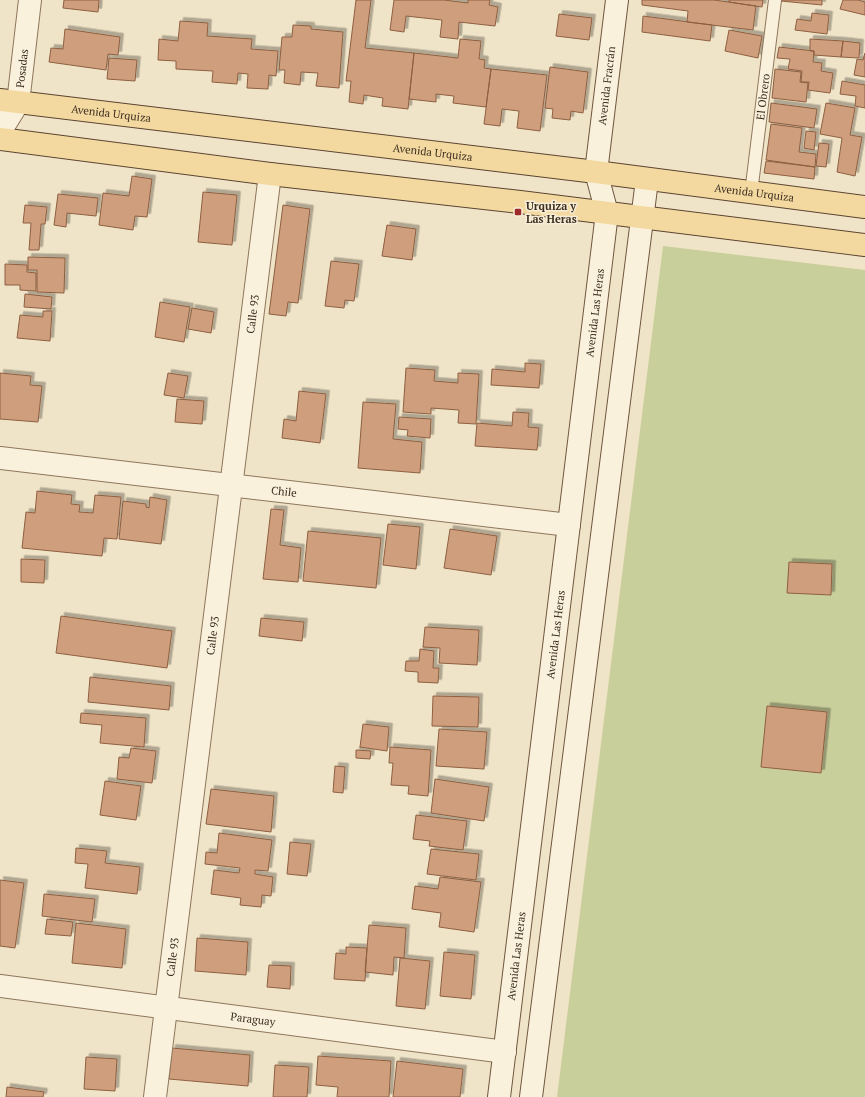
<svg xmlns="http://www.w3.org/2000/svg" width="865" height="1097" font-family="'PT Serif',serif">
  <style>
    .green { fill: #c9cf9b }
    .building { fill: #cf9f7d; stroke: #8d5f41; filter: url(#shadow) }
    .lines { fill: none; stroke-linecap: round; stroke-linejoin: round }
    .service-casing { stroke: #8d765c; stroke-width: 14 }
    .minor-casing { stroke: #8d765c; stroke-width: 24 }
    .secondary-casing { stroke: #6f573f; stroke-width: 24 }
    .primary-casing { stroke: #5b4430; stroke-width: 24 }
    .service { stroke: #faf1dc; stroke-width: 12 }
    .minor { stroke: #faf1dc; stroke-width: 22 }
    .secondary { stroke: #faf1dc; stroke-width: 22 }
    .primary { stroke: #f3d9a0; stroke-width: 22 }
    .poi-dot { fill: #9e2a2b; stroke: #f7eed8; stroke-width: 1.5 }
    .labels { text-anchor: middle; stroke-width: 3; stroke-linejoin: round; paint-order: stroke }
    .street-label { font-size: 11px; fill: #3d2e20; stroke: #f7eed8 }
    .poi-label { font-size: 11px; font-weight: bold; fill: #3d2e20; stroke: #f7eed8; text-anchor: start }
  </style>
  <defs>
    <filter id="shadow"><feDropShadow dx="3.5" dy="-3.5" stdDeviation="0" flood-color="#0004"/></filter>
  </defs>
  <rect width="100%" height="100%" fill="#f0e4c8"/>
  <path class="green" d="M 663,246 L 865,270 L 865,1097 L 557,1097 Z"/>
  <path class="building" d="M 64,0 L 99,0 L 98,12 L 63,8 Z
    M 356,0 L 371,0 L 365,48 L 414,53 L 408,109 L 382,106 L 383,98 L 364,95 L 363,104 L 349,102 L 351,81 L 346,81 Z
    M 394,0 L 444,0 L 468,3 L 468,0 L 490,0 L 489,5 L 498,7 L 495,26 L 459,22 L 458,39 L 440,37 L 442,20 L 406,16 L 404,32 L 390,30 Z
    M 642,0 L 714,0 L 756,6 L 753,30 L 687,22 L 688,11 L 642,5 Z
    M 729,0 L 763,0 L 762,7 L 729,2 Z
    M 781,0 L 822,0 L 822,5 L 781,1 Z
    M 843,0 L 858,0 L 865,2 L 865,15 L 840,9 Z
    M 812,13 L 829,15 L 827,34 L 795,30 L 797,19 L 811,21 Z
    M 559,14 L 592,18 L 589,40 L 556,36 Z
    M 643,16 L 712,25 L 710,41 L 642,32 Z
    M 180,21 L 208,23 L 207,36 L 252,39 L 251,49 L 278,51 L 276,76 L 269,75 L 268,89 L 247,88 L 248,74 L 238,73 L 237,84 L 212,82 L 213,71 L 176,69 L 176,61 L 158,60 L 159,39 L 178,41 Z
    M 293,25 L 311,26 L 311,29 L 343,32 L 339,88 L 316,86 L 318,73 L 301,72 L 300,85 L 284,83 L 285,70 L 279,70 L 282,37 L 292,37 Z
    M 65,29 L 120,37 L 118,55 L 108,54 L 106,70 L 49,62 L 51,48 L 63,49 Z
    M 729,30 L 762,36 L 758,58 L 725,51 Z
    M 460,39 L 481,41 L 479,59 L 485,60 L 484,68 L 491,69 L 486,107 L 453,103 L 454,96 L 436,94 L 436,102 L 409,99 L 414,53 L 458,58 Z
    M 810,39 L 843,41 L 841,57 L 814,55 L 814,51 L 810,51 Z
    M 843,41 L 860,43 L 859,58 L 841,57 Z
    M 779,47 L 814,51 L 813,62 L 822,63 L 821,71 L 833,73 L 830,93 L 808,90 L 809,82 L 801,82 L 802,71 L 788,69 L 790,59 L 777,58 Z
    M 865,53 L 865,77 L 854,75 L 857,59 L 863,60 Z
    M 109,58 L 137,60 L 135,81 L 107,79 Z
    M 550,67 L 588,72 L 583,113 L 571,111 L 570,120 L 552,118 L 553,109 L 545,108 Z
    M 491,69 L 547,75 L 540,131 L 517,128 L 519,111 L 502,109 L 500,126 L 484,124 Z
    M 775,69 L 801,72 L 800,82 L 808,83 L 806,102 L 772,98 Z
    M 842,81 L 865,85 L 865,108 L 855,106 L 856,96 L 840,94 Z
    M 771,103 L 817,109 L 814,128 L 769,122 Z
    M 826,103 L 855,108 L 850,135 L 862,137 L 855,176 L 837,172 L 842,138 L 820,134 Z
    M 771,124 L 802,128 L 799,152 L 816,154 L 815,167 L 766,160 Z
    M 806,131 L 816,132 L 814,150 L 804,148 Z
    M 819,143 L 829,144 L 826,167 L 816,166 Z
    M 766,161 L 815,167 L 814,179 L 764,173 Z
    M 132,176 L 152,179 L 147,217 L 135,216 L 133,230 L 99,225 L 103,193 L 129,196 Z
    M 203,192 L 237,195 L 232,245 L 198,242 Z
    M 58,194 L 98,198 L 96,216 L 67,213 L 66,227 L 54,225 Z
    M 25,205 L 47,207 L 45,224 L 41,224 L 39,250 L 29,250 L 31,223 L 23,223 Z
    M 283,205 L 310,209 L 298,303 L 288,302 L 286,316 L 269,314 Z
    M 387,225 L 416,229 L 412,260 L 382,256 Z
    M 28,257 L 65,258 L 64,293 L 37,292 L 37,270 L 28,270 Z
    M 331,261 L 359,264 L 354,301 L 345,300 L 344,308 L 325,306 Z
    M 5,264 L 27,265 L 27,272 L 36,273 L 36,291 L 20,290 L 20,285 L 5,285 Z
    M 25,294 L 52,297 L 51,309 L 24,307 Z
    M 160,302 L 190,307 L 184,342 L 155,337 Z
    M 192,308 L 214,312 L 211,333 L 188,329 Z
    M 43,311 L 52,311 L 50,341 L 17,338 L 20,315 L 43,317 Z
    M 525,363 L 541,364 L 539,388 L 491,385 L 492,369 L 525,372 Z
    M 406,368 L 435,370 L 434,381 L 458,383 L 458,373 L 479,374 L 476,424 L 458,423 L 459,410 L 431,408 L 431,414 L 403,412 Z
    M 0,373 L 31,376 L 30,385 L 42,386 L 38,422 L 0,419 Z
    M 168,373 L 188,376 L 184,398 L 164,395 Z
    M 299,391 L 326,394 L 320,443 L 282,438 L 284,419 L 296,421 Z
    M 177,399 L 204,401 L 202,424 L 175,422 Z
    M 363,402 L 396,404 L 393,439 L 422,442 L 420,473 L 358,468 Z
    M 513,412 L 529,413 L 528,427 L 539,428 L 537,450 L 475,446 L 477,423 L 512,426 Z
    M 399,417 L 431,419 L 430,438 L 407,436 L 408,430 L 398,429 Z
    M 37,491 L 72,495 L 71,504 L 80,505 L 79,512 L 93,513 L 95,495 L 121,497 L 117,539 L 104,538 L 102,556 L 22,548 L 26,512 L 35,513 Z
    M 150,497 L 167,500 L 161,544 L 119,539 L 123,501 L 146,504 L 146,507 L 149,508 Z
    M 271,509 L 284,510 L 280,545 L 301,548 L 298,582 L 263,579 Z
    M 388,524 L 420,527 L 416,569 L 383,565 Z
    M 450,529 L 497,536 L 491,575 L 444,568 Z
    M 308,531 L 381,538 L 376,588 L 303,581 Z
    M 21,559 L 45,560 L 44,583 L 21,582 Z
    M 789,562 L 832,564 L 831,595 L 787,593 Z
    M 61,616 L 172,631 L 167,668 L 56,653 Z
    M 261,618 L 304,622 L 302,641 L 259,636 Z
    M 425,627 L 479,630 L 477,665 L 439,663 L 440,648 L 423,647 Z
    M 420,649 L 434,651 L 433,668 L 439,668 L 438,683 L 418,682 L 418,672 L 405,671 L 406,661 L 419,661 Z
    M 90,677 L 171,686 L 169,710 L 88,702 Z
    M 433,696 L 479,697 L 478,727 L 432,726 Z
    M 767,706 L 827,712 L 821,773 L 761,767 Z
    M 81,713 L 146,718 L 144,747 L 100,743 L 102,725 L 80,723 Z
    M 363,724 L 389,727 L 387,751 L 360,747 Z
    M 439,729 L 487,732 L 484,769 L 436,766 Z
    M 390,747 L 431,750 L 428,796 L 408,794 L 409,786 L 391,785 L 393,763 L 389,763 Z
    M 131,748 L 156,751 L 152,783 L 117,779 L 119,757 L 129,758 Z
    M 356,750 L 371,751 L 370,759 L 356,758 Z
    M 335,766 L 345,767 L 343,793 L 333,792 Z
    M 435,779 L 489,787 L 484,821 L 431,813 Z
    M 105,781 L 141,786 L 136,820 L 100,815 Z
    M 211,789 L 274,796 L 271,832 L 206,824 Z
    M 416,815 L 467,821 L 463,850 L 429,846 L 430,841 L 413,839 Z
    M 219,833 L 272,840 L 268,871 L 255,870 L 255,874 L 273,877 L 271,896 L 262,895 L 261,907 L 240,905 L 241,898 L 211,894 L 214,870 L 239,873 L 240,868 L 205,864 L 206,852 L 217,853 Z
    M 290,842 L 311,844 L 307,876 L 287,874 Z
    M 76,848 L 107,851 L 105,863 L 140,867 L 137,894 L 85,888 L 88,864 L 75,863 Z
    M 431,849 L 479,854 L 476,880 L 427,874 Z
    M 440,877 L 481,882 L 474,932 L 439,927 L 441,913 L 412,909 L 415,886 L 438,889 Z
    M 0,880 L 24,883 L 15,948 L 0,946 Z
    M 44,894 L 95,899 L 92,922 L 42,916 Z
    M 47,919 L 73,922 L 71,936 L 45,934 Z
    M 76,923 L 126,929 L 122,968 L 72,963 Z
    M 369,925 L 406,928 L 404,958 L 394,957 L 393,975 L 365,972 Z
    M 197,938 L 248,942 L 246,975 L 195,971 Z
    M 346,947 L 367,948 L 365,981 L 334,979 L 336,953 L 346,954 Z
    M 444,952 L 475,955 L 471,999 L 440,996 Z
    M 400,958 L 430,961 L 425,1009 L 396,1006 Z
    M 269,965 L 291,966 L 290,989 L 267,987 Z
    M 172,1048 L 250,1055 L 248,1086 L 169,1079 Z
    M 318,1056 L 391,1061 L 389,1097 L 337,1097 L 338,1087 L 316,1085 Z
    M 86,1057 L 117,1059 L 115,1091 L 84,1089 Z
    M 397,1061 L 463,1069 L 460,1097 L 393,1097 Z
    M 275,1065 L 309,1067 L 307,1097 L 273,1097 Z
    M 7,1087 L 44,1092 L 43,1097 L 6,1097 Z"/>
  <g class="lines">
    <defs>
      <g id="service">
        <path id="s1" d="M 751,193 L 775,0"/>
      </g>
      <g id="minor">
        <path id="s2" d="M 0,132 L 18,103 L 30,0"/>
        <path id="s3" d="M 0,458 L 569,525"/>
        <path id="s4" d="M 0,986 L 505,1052"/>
        <path id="s5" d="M 155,1097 L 270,174"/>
      </g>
      <g id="secondary">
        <path id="s6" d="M 499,1097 L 607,213 L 596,172 L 617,0"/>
        <path d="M 531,1097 L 647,180"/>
      </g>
      <g id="primary">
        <path id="s7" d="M 0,100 L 596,172 L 865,207"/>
        <path d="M 0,139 L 270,174 L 520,202 L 865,245"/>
      </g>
    </defs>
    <use href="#service" class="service-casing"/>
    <use href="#minor" class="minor-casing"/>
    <use href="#secondary" class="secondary-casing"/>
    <use href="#primary" class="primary-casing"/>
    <use href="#service" class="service"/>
    <use href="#minor" class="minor"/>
    <use href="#secondary" class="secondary"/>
    <use href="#primary" class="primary"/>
  </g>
  <rect class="poi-dot" x="514" y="208" width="8" height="8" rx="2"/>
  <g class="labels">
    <g class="street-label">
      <text dy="4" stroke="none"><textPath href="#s2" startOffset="69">Posadas</textPath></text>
      <text dy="4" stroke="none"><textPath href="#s6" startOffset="1020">Avenida Fracrán</textPath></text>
      <text dy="4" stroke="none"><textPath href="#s1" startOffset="97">El Obrero</textPath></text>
      <text dy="4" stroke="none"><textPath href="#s7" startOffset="112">Avenida Urquiza</textPath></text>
      <text dy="4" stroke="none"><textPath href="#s7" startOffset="436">Avenida Urquiza</textPath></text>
      <text dy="4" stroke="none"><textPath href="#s7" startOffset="760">Avenida Urquiza</textPath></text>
      <text dy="4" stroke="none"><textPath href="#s6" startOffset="790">Avenida Las Heras</textPath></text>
      <text dy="4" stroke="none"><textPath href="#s5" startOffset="789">Calle 93</textPath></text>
      <text dy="4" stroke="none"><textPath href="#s3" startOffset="286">Chile</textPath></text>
      <text dy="4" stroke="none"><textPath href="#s6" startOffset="466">Avenida Las Heras</textPath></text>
      <text dy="4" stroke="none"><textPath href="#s5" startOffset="465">Calle 93</textPath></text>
      <text dy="4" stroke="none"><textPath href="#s6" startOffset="142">Avenida Las Heras</textPath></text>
      <text dy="4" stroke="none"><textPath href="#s5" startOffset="141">Calle 93</textPath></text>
      <text dy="4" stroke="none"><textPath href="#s4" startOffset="255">Paraguay</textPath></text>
    </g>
    <g class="poi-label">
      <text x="526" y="210">Urquiza y<tspan x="526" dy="13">Las Heras</tspan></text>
    </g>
  </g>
</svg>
